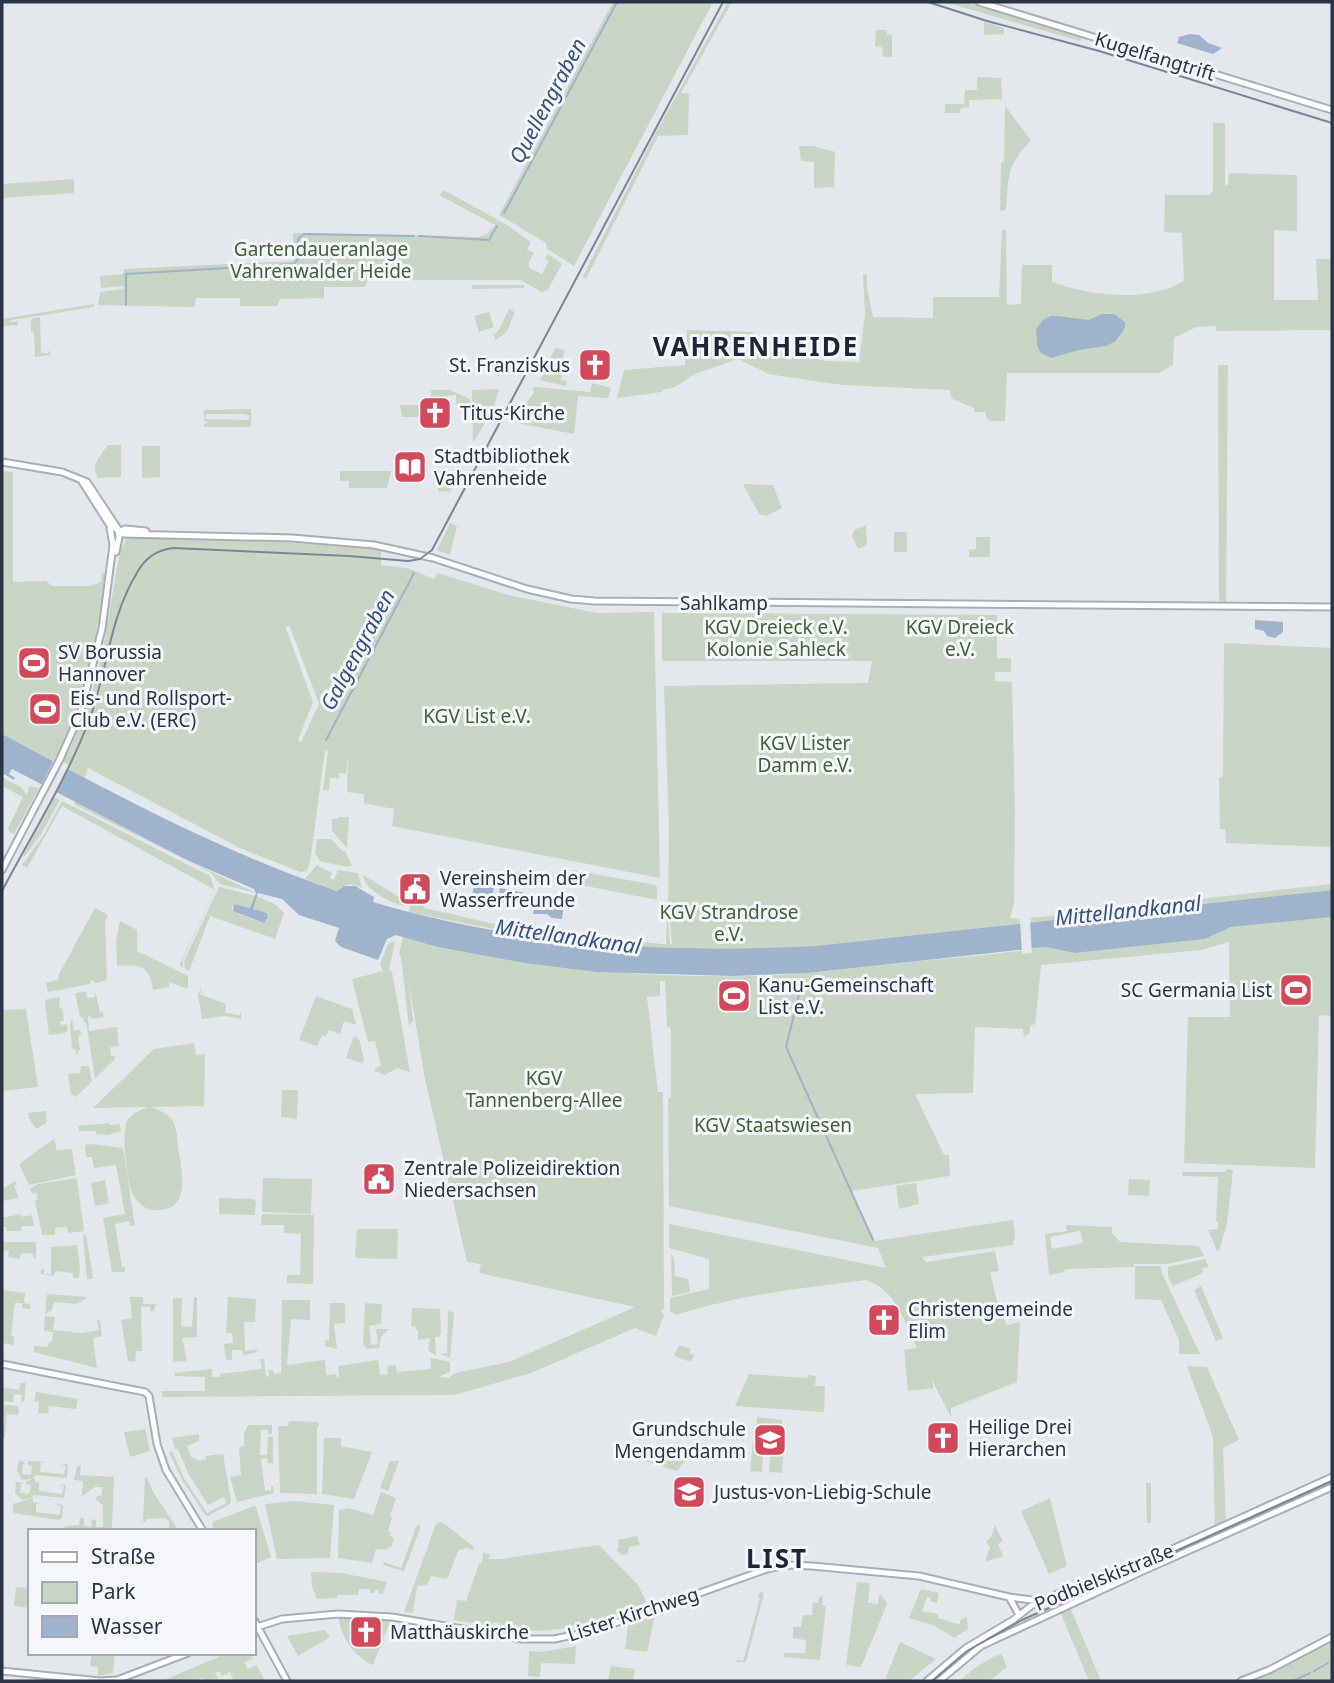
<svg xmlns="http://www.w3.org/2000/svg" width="1334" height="1683" font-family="'Noto Sans',sans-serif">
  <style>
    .green { fill: #c9d6c5; fill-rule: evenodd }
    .water { fill: #9fb4cc }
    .pier { fill: #e4e7ec }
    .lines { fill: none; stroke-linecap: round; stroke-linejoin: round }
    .stream { stroke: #9fb4cc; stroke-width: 2 }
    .secondary-casing { stroke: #a9aeb7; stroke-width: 9 }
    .secondary { stroke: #fff; stroke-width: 5 }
    .tram { stroke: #7d8696; stroke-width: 2 }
    .labels { text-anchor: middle; stroke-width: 6; stroke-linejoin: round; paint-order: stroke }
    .street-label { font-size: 19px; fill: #2b3445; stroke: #f4f6f9 }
    .park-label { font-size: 19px; fill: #3f6138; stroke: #f4f6f9 }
    .poi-label { font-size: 19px; fill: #2b3445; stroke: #f4f6f9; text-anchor: start }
    .water-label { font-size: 21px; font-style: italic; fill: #34527a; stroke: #f4f6f9 }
    .district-label { font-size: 26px; font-weight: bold; letter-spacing: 2px; fill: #1d2536; stroke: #f4f6f9 }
  </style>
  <rect width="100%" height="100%" fill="#e4e7ec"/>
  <path class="green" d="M 613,2 L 713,2 L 574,266 L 547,249 L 546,243 L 499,215 Z
    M 728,2 L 732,2 L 681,93 L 689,94 L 688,135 L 658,136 L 586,279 L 583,276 L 655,134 Z
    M 944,2 L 967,2 L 1081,37 L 1080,41 Z
    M 984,22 L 1004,28 L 1004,34 L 984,35 Z
    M 876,30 L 887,30 L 887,34 L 892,35 L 892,57 L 883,57 L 882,47 L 875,46 Z
    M 977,77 L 1001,78 L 1002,99 L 969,100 L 969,107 L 961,108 L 959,113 L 945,113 L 945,104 L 964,104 L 965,90 L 977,90 Z
    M 1005,106 L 1031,140 L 1020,153 L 1011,168 L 1008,183 L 1006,210 L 1000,211 L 1001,163 L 1004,162 Z
    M 1213,123 L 1225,123 L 1225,185 L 1228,185 L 1229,173 L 1297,175 L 1297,231 L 1274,230 L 1274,300 L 1318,300 L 1316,259 L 1332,259 L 1332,330 L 1225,331 L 1216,331 L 1216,326 L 1196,327 L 1179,336 L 1174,337 L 1173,365 L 1159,373 L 1007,373 L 1005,421 L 990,421 L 986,417 L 986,412 L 974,412 L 974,408 L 951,398 L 950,390 L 843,385 L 813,381 L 769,374 L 738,359 L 695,374 L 675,387 L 662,390 L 662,392 L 617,398 L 624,370 L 685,365 L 687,330 L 753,332 L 760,341 L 788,347 L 811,357 L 826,361 L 859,362 L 865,314 L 863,275 L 867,274 L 867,288 L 873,317 L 933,318 L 933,297 L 999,297 L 1002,230 L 1006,230 L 1007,305 L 1021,304 L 1022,265 L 1052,265 L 1052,282 C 1091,296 1146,303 1184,281 L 1182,233 L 1164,232 L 1165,195 L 1209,195 L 1213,191 Z
    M 799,146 L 813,146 L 835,152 L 834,187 L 814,188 L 814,162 L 801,161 Z
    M 74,179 L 74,193 L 2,198 L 2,184 Z
    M 444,190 L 507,225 L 531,242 L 527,250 L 534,253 L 529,262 L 529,268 L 542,274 L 549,261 L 545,259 L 548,254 L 562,264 L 547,291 L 541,292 L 521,280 L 368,280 L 365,287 L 324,287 L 324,298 L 280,299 L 277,306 L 240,306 L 240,298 L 196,298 L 194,307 L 98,305 L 100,292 L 124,289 L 123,286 L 101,288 L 100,276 L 123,274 L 124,269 L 293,261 L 293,233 L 479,237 L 487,234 L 495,225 L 439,195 Z
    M 472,285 L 524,285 L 524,288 L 472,289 Z
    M 94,304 L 94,307 L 12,320 L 7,322 L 18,321 L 18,325 L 2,326 L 2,319 Z
    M 509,309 L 515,312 L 507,331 L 496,340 L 493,335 L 499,330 Z
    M 489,312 L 494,327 L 479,332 L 474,316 Z
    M 40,317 L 41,353 L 48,353 L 50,350 L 50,355 L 35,357 L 34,333 L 31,332 L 31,319 Z
    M 555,348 L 565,350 L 562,362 L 559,362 L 556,368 L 558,368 L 557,374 L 562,375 L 561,380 L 567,381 L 566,386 L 540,380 Z
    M 1218,365 L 1228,365 L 1226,606 L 1219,605 Z
    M 592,383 L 611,388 L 608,398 L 578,396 L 574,434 L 512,422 L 535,391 L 532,390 L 534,387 L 590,392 Z
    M 499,389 L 493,409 L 473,443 L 472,390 Z
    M 431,390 L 450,390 L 470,399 L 470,404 L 456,404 L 456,395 L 431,398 Z
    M 400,405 L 420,405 L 420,417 L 402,417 Z
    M 251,409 L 251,427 L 204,427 L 204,424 L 208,423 L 204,421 L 204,410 ZM 242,414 L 249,415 L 249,420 L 205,419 L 206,414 Z
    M 108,445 L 121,445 L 121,477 L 98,478 C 90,465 100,456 108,445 Z
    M 142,446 L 160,446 L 160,477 L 142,478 Z
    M 2,471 L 13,472 L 13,582 L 46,581 L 52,586 L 90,586 L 101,582 L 102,573 L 108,574 L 86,682 L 64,743 L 61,758 L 69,751 L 92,694 L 102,653 L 120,552 L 126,540 L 134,537 L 283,542 L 381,549 L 381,565 L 407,568 L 434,579 L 438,573 L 508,595 L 597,613 L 654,612 L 660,878 L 392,826 L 394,809 L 364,803 L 364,794 L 347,792 L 348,757 L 346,774 L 339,773 L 339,778 L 330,778 L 329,790 L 323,790 L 328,751 L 325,750 L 310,863 L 307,871 L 300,872 L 240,848 L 88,768 L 85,778 L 2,734 ZM 285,626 L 290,627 L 319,704 L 301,742 L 298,740 L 313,702 Z
    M 340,471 L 391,471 L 387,488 L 349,488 L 349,481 L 340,481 Z
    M 438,474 L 458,477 L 450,492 L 438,491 Z
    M 743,484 L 773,485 L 782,508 L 766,516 L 759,514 Z
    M 450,523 L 457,526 L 450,555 L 437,550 Z
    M 866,525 L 867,545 L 858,549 L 852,536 L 854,530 Z
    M 894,532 L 907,532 L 907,552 L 894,552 Z
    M 976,537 L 990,537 L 990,557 L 969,557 L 969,550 L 976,549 Z
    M 662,613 L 997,615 L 997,658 L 1011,658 L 1011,672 L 995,672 L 995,681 L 1012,682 L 1015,812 L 1014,903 L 1010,918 L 1020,919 L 1020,924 C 925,934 830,949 735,951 C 624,953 517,935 409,912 L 411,899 L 414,898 L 425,908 L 499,925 L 553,933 L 662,944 L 666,944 L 667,909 L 670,944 L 672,944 L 668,904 L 669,827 L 664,686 L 868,683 L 872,661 L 662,661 Z
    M 1224,643 L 1332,648 L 1332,847 L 1226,843 L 1225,829 L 1220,829 L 1219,778 L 1223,777 Z
    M 2,777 L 22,788 L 27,795 L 29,786 L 39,788 L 14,834 L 9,832 L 8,828 L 23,797 L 2,786 Z
    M 55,797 L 60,800 L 41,834 L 25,856 L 23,855 Z
    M 62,801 L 210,876 L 215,891 L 183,959 L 183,968 L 179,966 L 215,890 L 62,806 L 27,868 L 22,865 L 43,836 Z
    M 75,802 L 187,860 L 256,893 L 220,884 L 210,872 L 74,804 Z
    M 338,817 L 349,817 L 347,848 L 332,831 L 332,819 L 338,819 Z
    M 317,839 L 331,839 L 343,852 L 345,851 L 352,865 L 347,867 L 320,861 L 315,853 Z
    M 317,865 L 332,873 L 330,878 L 334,880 L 338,870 L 358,873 L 362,888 C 351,883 346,883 337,891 L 305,879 Z
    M 572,870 L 655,885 L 657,887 L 657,900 L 576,884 L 571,878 Z
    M 363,875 L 404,900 L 404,906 C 391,903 364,890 363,875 Z
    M 1332,884 L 1332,890 L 1031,923 L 1031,918 Z
    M 219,887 L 255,896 L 250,908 L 234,904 L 232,908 L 233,911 C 240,914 258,922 264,923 L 268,917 L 267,913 L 253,909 L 256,896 L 275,904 L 284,913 L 275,939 L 210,916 L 189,971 L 185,969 L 184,961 Z
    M 95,908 L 108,915 L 105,922 L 107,980 L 95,983 L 94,980 L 90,981 L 90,984 L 48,992 L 46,983 L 58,980 L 59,974 Z
    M 1332,917 L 1332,1016 L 1319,1015 L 1315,1168 L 1184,1163 L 1188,1017 L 1230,1017 L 1229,942 L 1201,950 L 1041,965 L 1036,1017 L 1035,1024 L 1030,1026 L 1030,1033 L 1024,1037 L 1023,1029 L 975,1027 L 973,1093 L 915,1094 L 944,1155 L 949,1155 L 950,1176 L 851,1191 L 875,1241 L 1013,1220 L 1015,1236 L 1013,1245 L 922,1257 L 926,1262 L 995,1251 L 999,1271 L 991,1272 L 991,1276 L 1000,1314 L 1003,1314 L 1006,1325 L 1020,1322 L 1017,1382 L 951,1408 L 951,1417 L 931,1378 L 934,1388 L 908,1391 L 904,1350 L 917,1348 C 905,1322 896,1290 866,1280 C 802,1288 738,1295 676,1315 L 670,1311 L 670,1298 L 709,1289 L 709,1259 L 669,1248 L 669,1224 L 886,1268 L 878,1248 L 669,1206 L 668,1098 L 671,1098 L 671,1028 L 667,1027 L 665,981 L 660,981 L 660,996 L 647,997 L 658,1092 L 663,1092 L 664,1309 L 661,1311 L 664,1315 L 656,1336 L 635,1328 L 531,1373 L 454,1395 L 162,1397 L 162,1391 L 205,1391 L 205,1377 L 175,1376 L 174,1373 L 212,1369 L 212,1377 L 220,1377 L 220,1374 L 262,1369 L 261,1361 L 256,1360 L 264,1359 L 266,1377 L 269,1376 L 268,1370 L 273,1370 L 274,1374 L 281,1373 L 282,1300 L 310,1300 L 310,1320 L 291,1319 L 287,1365 L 325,1360 L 326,1375 L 336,1374 L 337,1378 L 339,1377 L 338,1366 L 378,1360 L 380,1375 L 388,1374 L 387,1366 L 396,1365 L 397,1372 L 431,1369 L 430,1358 L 432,1358 L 450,1362 L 450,1372 L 438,1377 L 449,1378 L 455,1373 L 509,1362 L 635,1307 L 479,1273 L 481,1264 L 467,1262 L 425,1079 L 409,984 L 413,1021 L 409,1026 L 401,957 L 399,954 L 403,937 C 518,966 630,978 749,976 C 806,975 862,967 919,961 C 961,957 1004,954 1045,947 L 1075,953 L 1205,939 L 1231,927 Z
    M 120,921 L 137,930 L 137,951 L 188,976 L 188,989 L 169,982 L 169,987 L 153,990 C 150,966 141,964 117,966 L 116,941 Z
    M 395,941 L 389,970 L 392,972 L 410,1072 L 397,1068 L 385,1075 L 375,1071 L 374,1069 L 381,1066 L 375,1041 L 368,1042 L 352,979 L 383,971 L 380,964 L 388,944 Z
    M 202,985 L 200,994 L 226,1004 L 225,1013 L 240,1015 L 241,1012 L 241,1019 L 225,1016 L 202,1019 L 198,995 Z
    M 95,991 L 100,1012 L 103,1012 L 104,1017 L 91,1019 L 90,1016 L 88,1017 L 89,1031 L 117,1027 L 119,1046 L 110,1047 L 111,1056 L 115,1056 L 115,1059 L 95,1079 L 86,1022 L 84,1022 L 83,1017 L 80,1017 L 75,993 L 86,992 L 87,998 L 95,997 Z
    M 316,996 L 352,1009 L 356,1025 L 344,1021 L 340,1034 L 329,1030 L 326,1036 L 322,1035 L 317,1046 L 299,1040 Z
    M 60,997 L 59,1006 L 63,1011 L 64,1021 L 60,1021 L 61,1025 L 67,1024 L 68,1030 L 65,1033 L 49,1035 L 45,1003 L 47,999 Z
    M 26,1009 L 38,1087 L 2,1091 L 2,1010 Z
    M 72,1019 L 74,1030 L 80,1030 L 81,1035 L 78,1036 L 80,1049 L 76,1055 L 75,1049 L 72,1049 L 70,1024 Z
    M 354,1036 L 359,1039 L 364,1060 L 362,1063 L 346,1058 Z
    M 194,1043 L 196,1055 L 205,1054 L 204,1106 L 151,1107 C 159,1110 168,1113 173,1121 C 178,1130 177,1143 179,1153 C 182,1173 190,1208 160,1210 C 148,1212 139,1205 133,1195 C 127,1185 121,1132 127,1121 C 132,1113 140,1110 148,1107 L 93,1108 L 154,1049 Z
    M 81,1066 L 89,1066 L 92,1081 L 76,1097 L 71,1094 L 68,1074 L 80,1073 Z
    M 282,1090 L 298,1090 L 297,1119 L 281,1117 Z
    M 46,1111 L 47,1122 L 37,1129 L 30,1121 L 28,1113 Z
    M 109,1123 L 109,1125 L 120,1124 L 121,1131 L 108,1135 L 96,1134 L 96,1131 L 79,1131 L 78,1126 Z
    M 54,1139 L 57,1150 L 72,1149 L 76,1175 L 29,1185 L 19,1164 Z
    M 91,1144 L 123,1148 L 135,1226 L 130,1226 L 129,1221 L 115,1224 L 122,1267 L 125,1267 L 125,1272 L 112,1272 L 103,1218 L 125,1214 L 116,1165 L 94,1168 L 92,1157 L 86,1157 L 85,1145 Z
    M 1227,1169 L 1233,1170 L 1227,1223 L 1220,1248 L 1217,1251 L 1208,1230 L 1218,1229 L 1218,1222 L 1216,1221 L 1218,1177 L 1183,1176 L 1182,1172 L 1225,1172 Z
    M 77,1178 L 84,1231 L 68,1233 L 67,1227 L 55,1228 L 55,1235 L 42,1235 L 35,1201 L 38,1199 L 36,1193 L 32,1194 L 30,1189 L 38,1184 Z
    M 263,1178 L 312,1179 L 311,1214 L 262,1212 Z
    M 1129,1179 L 1150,1180 L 1149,1196 L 1128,1195 Z
    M 105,1180 L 109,1203 L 95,1206 L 91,1183 Z
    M 15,1181 L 17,1185 L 14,1186 L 19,1198 L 2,1201 L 2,1189 Z
    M 916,1183 L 919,1204 L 899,1209 L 896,1186 Z
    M 219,1198 L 253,1199 L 256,1202 L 255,1215 L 219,1214 Z
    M 20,1214 L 21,1217 L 32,1215 L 34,1226 L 22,1226 L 21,1231 L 7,1231 L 6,1227 L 2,1227 L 2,1218 Z
    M 262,1214 L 314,1215 L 313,1284 L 287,1283 L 287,1275 L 300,1275 L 301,1234 L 284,1233 L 284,1225 L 261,1225 Z
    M 1066,1225 L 1112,1227 L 1112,1233 L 1120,1242 L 1199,1246 L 1204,1256 L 1167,1264 L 1134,1264 L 1134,1267 L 1065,1269 L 1064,1272 L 1049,1275 L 1045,1234 L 1067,1231 ZM 1080,1231 L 1083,1243 L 1052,1249 L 1050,1237 Z
    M 357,1229 L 398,1229 L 397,1259 L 355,1258 Z
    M 86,1235 L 93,1277 L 91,1279 L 87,1279 L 83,1236 Z
    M 2,1242 L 36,1242 L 36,1258 L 33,1257 L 33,1254 L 21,1253 L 20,1259 L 8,1257 L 9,1251 L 2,1250 Z
    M 77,1245 L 80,1267 L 79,1278 L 73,1278 L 73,1273 L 55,1271 L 54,1276 L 41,1274 L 41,1269 L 44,1269 L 44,1274 L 51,1274 L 51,1247 Z
    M 671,1253 L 674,1259 L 675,1276 L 688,1279 L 690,1292 L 672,1296 Z
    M 1205,1259 L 1209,1267 L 1202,1268 L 1203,1273 L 1173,1286 L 1168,1277 L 1168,1267 Z
    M 1135,1266 L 1161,1266 L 1162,1273 L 1200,1354 L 1179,1354 L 1179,1340 L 1161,1300 L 1135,1299 Z
    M 1201,1286 L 1223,1338 L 1216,1341 L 1194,1290 Z
    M 2,1290 L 25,1293 L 24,1303 L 30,1304 L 30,1309 L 22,1308 L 22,1303 L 15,1303 L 11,1336 L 14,1337 L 14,1345 L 2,1343 Z
    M 47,1294 L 86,1297 L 86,1299 L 76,1304 L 54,1302 L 52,1310 L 45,1314 Z
    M 130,1297 L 143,1297 L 143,1304 L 156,1304 L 154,1311 L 150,1311 L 150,1307 L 141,1307 L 142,1351 L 136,1351 L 135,1362 L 128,1361 L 121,1320 L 132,1318 Z
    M 194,1297 L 197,1297 L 197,1337 L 182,1338 L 187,1361 L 173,1362 L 173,1298 L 182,1298 L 181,1326 L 192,1327 Z
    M 228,1297 L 256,1299 L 255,1322 L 244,1322 L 245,1351 L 258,1349 L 255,1353 L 243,1355 L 242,1350 L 232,1350 L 232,1360 L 226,1360 L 224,1344 L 233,1343 L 232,1333 L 226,1333 Z
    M 330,1303 L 345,1303 L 345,1323 L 334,1324 L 337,1349 L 325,1346 L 325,1340 L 329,1340 Z
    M 365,1303 L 382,1304 L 381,1324 L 369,1326 L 371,1345 L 378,1344 L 376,1329 L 389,1329 L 381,1337 L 379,1348 L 367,1349 L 363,1344 Z
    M 412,1308 L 440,1309 L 441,1333 L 439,1337 L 435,1337 L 436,1356 L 428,1350 L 430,1338 L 418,1340 L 418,1330 L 416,1330 L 416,1327 L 411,1326 Z
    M 448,1310 L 454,1313 L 450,1358 L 440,1354 L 447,1353 Z
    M 45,1316 L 55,1317 L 53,1330 L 81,1333 L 99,1330 L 97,1321 L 100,1320 L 102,1336 L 93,1338 L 97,1368 L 34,1352 L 34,1346 L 48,1347 L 49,1342 L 52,1342 L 53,1332 L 44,1331 Z
    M 679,1345 L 691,1349 L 689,1353 L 694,1355 L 691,1362 L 674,1356 Z
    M 1187,1366 L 1207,1367 L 1239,1440 L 1223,1448 L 1226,1524 L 1215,1530 L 1213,1437 Z
    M 749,1374 L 807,1378 L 808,1375 L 816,1376 L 815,1386 L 825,1386 L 824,1412 L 735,1406 Z
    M 21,1383 L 26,1383 L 24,1401 L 21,1403 L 22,1395 L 14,1394 L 13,1402 L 2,1401 L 2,1387 L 19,1390 Z
    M 36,1392 L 78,1399 L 76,1409 L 49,1406 L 48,1414 L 38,1413 L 39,1402 L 34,1401 Z
    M 2,1404 L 17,1406 L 19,1408 L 18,1415 L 7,1414 L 5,1438 L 2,1438 Z
    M 757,1417 L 782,1420 L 781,1436 L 756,1434 Z
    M 289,1421 L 319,1422 L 319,1426 L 317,1427 L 317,1494 L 280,1493 L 278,1426 L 288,1426 Z
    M 248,1425 L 272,1425 L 272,1434 L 268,1434 L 268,1430 L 261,1430 L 260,1455 L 267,1455 L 268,1437 L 273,1437 L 273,1463 L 268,1463 L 267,1458 L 261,1459 L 265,1491 L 271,1490 L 271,1486 L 273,1486 L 274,1493 L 237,1502 L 230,1477 L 241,1475 L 239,1447 L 244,1446 L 244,1433 Z
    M 145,1429 L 150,1451 L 130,1457 L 124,1432 Z
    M 199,1434 L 199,1441 L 187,1446 L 191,1457 L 199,1461 L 206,1459 L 206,1456 L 223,1454 L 231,1501 L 230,1504 L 208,1516 L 205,1515 L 181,1478 L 169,1452 L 172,1451 L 184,1478 L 207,1513 L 226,1503 L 224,1497 L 208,1505 L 189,1475 L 178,1449 L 175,1449 L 172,1438 Z
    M 324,1438 L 341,1438 L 341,1446 L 372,1452 L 354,1499 L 322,1494 Z
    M 753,1441 L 764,1442 L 762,1472 L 750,1471 Z
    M 771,1443 L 784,1444 L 782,1473 L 769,1472 Z
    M 648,1449 L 685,1461 L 677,1471 L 644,1461 Z
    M 21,1460 L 26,1464 L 23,1465 L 22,1474 L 31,1475 L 32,1466 L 28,1465 L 28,1461 L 46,1462 L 41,1463 L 40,1472 L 64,1474 L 66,1466 L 61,1464 L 68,1464 L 67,1478 L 36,1475 L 32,1479 L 22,1480 L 17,1471 L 18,1463 Z
    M 390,1461 L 399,1461 L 388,1491 L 380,1488 Z
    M 81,1465 L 80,1475 L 114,1477 L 112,1528 L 107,1528 L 107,1531 L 64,1531 L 65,1526 L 79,1525 L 80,1518 L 84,1518 L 84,1526 L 91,1527 L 92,1519 L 96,1520 L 96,1527 L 103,1527 L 103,1505 L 96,1500 L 97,1496 L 102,1495 L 102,1487 L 95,1487 L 82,1496 L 83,1481 L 74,1480 L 77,1467 Z
    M 147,1477 L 153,1492 L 179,1531 L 150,1531 L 169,1529 L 169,1521 L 165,1518 L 146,1519 L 146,1522 L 143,1522 L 145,1478 Z
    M 35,1478 L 35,1482 L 43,1483 L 39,1483 L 39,1491 L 62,1494 L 64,1486 L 58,1484 L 66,1485 L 64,1498 L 34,1495 L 32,1498 L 23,1500 L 15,1493 L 16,1482 L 24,1483 L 21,1484 L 20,1493 L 29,1494 L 31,1485 L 26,1484 L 26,1482 Z
    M 1146,1483 L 1151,1483 L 1151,1523 L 1147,1523 Z
    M 381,1492 L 396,1498 L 390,1516 L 392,1518 L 388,1531 L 391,1532 L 390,1536 L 394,1538 L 391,1548 L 388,1547 L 387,1550 L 376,1549 L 372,1563 L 338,1558 L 339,1510 L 349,1508 L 373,1515 Z
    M 33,1498 L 33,1502 L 41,1503 L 36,1504 L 36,1512 L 60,1515 L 61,1507 L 56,1504 L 63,1505 L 62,1518 L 59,1520 L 13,1513 L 13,1504 Z
    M 1050,1498 L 1067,1566 L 1049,1574 L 1021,1511 Z
    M 294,1501 L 334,1505 L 330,1558 L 277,1559 L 265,1504 Z
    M 254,1506 L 256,1507 L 271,1557 L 254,1565 L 254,1531 L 215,1531 L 212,1525 L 213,1522 Z
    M 442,1522 L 474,1547 L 473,1550 L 465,1547 L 463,1550 L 459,1549 L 447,1579 L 431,1576 L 427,1585 L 417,1586 L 413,1613 L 404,1612 L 436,1524 Z
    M 417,1525 L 421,1526 L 404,1571 L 383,1565 L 384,1562 L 401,1568 Z
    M 995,1525 L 1003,1541 L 998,1544 L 1003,1556 L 985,1562 L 990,1547 L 986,1542 L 991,1537 Z
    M 637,1536 L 640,1545 L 629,1547 L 628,1554 L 622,1555 L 616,1550 L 619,1547 L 618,1540 Z
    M 599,1545 L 638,1585 L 646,1601 L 644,1604 C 590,1623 558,1637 500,1628 L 500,1623 L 493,1622 L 492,1626 L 454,1620 L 457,1600 L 466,1601 L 479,1564 L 482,1562 L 483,1552 L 491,1555 L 488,1559 L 500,1559 Z
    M 316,1572 L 342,1573 L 387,1582 L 383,1593 L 379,1594 L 379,1590 L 375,1590 L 374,1593 L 371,1593 L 370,1589 L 359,1589 L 358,1595 L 338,1595 L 337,1598 L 317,1599 L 312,1587 L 311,1573 Z
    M 857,1582 L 870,1583 L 868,1603 L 878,1604 L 879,1596 L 882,1596 L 887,1604 L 861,1667 L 846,1665 Z
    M 16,1587 L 30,1588 L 30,1608 L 14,1606 Z
    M 921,1589 L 939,1593 L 937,1603 L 930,1601 L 931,1598 L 927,1597 L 922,1611 L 938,1614 L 938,1618 L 958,1624 L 960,1624 L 960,1620 L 967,1617 L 968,1629 L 954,1638 L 935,1626 L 909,1618 Z
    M 760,1592 L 764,1593 L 746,1662 L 736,1662 L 737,1660 L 743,1661 L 760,1598 L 758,1597 Z
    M 823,1596 L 822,1605 L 826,1607 L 820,1660 L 783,1657 L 784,1653 L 805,1653 L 806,1640 L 793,1638 L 793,1627 L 801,1627 L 803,1615 L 812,1615 L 813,1603 L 818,1603 L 819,1597 Z
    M 1070,1607 L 1101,1681 L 1089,1681 L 1059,1609 Z
    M 338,1614 L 392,1617 L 373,1665 C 353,1656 340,1636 338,1614 Z
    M 655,1615 L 647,1652 L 625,1649 L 628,1625 Z
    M 325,1630 L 330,1637 L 298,1656 L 287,1636 Z
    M 1332,1637 L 1332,1681 L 1241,1681 Z
    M 900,1642 L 936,1659 L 909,1681 L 888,1681 L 886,1677 Z
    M 576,1646 L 575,1664 L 541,1663 L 540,1677 L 528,1676 L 529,1651 L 542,1652 Z
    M 92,1653 L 115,1653 L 113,1673 L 98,1676 L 98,1667 L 90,1666 Z
    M 228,1653 L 248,1653 L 253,1659 L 244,1662 L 248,1669 L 257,1665 L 264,1679 L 260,1681 L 234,1681 L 230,1672 L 222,1676 L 220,1671 L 215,1673 L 218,1678 L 206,1681 L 203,1678 L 194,1681 L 162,1681 Z
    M 1001,1653 L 1007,1667 L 989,1681 L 959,1681 L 979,1665 Z
    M 611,1666 L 635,1669 L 633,1681 L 608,1681 Z"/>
  <path class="water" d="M 1190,34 L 1199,35 L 1208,43 L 1222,48 L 1213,54 L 1177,43 L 1179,37 Z
    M 1102,314 L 1114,314 L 1125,322 L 1125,328 L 1116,341 L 1106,346 L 1079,350 L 1051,358 L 1041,353 L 1037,345 L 1036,329 L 1043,320 L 1051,316 L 1058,316 L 1088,320 Z
    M 1255,620 L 1283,622 L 1283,632 L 1275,638 L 1267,636 L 1264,631 L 1255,629 Z
    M 2,734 C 111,792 219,851 337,891 L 344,886 L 355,886 L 374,897 L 373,902 C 518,945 666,954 816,946 L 1332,890 L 1332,917 L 1231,927 L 1205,939 L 1075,953 L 1045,947 L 808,973 L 733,976 L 597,972 L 525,963 L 438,947 L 396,935 L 387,939 L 378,960 L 341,947 L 335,941 L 339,928 L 299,915 L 282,899 L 258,893 L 253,909 L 267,913 L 268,917 L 264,923 L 233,911 L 234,904 L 250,908 L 256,893 L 254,889 L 187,860 L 12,769 L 9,774 L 15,778 L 14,780 L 2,773 Z
    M 474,884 L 494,888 L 491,900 L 472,897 Z
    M 500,888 L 530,894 L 527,907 L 498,901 Z
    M 536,896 L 544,898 L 547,907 L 551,908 L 555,903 L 564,905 L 562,919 L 552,918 L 547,914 L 533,914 Z"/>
  <path class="pier" d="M 55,758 L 70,766 L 55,795 L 40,787 Z
    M 1030,919 L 1032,953 L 1022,954 L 1020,920 Z"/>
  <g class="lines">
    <path class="stream" d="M 504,213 L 617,2
      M 419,236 L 489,240 L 497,226
      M 126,305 L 126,274 L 294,264 L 298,259 L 298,239 L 304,234 L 414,236
      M 326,740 L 414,573
      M 802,982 L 786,1047 L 873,1240
      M 1314,1671 L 1328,1663
      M 1293,1681 L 1310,1673"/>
    <defs>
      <path id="secondary" d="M 979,2 L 1332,110
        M 2,462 L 62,472 L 87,482 L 118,529 L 119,537 L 116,552
        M 81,480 L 109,524 L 123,534 L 292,538 L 374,545 L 433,558 L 527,589 L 571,599 L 595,601 L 1332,607
        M 119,532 L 125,529 L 146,531
        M 2,870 L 60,759 L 80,714 L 102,629 L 113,545 L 110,528
        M 2,1364 L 145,1392 L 149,1396 L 157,1444 L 166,1470 L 203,1531
        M 1009,1597 L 1019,1615
        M 254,1620 L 287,1681
        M 254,1628 L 282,1619 L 338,1614 L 392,1617 L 522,1639 L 554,1639 L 593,1631 L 767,1569 L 785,1565 L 812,1566 L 919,1576 L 1009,1597 L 1040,1601
        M 2,1671 L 100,1681 L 117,1680 L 188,1653
        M 927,1681 L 966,1648 L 1013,1620 L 1031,1606 L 1064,1591 L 1099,1582 L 1332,1477
        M 939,1681 L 981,1646 L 1145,1570 L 1332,1487
        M 1241,1681 L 1269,1670 L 1332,1637"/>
    </defs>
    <use href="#secondary" class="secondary-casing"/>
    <use href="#secondary" class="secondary"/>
    <path class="tram" d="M 928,2 L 987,21 L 1099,51 L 1332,123
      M 2,891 C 32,834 67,779 90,718 C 108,668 109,618 138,571 C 146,557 157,550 173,548 L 349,556 L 408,561 L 420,559 L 432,550 L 723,2
      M 932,1681 L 967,1651 L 1022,1620 L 1332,1481"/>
  </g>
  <defs>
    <symbol id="church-square" viewBox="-11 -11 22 22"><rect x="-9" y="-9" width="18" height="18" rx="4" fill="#d1495b" stroke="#f4f6f9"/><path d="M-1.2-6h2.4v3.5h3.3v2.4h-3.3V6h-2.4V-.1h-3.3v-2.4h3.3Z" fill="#fff"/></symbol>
    <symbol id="library-square" viewBox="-11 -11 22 22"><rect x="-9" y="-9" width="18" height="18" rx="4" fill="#d1495b" stroke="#f4f6f9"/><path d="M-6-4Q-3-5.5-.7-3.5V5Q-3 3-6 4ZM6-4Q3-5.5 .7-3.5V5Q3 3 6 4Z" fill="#fff"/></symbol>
    <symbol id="stadium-square" viewBox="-11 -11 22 22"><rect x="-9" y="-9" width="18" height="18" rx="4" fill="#d1495b" stroke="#f4f6f9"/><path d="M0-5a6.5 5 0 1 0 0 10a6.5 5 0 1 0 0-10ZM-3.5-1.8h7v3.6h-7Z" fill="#fff"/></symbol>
    <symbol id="civic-square" viewBox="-11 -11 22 22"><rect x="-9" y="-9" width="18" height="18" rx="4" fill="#d1495b" stroke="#f4f6f9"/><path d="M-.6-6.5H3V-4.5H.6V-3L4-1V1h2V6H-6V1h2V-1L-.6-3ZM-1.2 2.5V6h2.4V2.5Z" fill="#fff"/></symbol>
    <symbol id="school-square" viewBox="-11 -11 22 22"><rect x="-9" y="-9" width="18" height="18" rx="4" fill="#d1495b" stroke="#f4f6f9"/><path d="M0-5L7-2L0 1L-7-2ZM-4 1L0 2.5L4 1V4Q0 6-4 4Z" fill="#fff"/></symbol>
    <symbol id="university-square" viewBox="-11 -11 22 22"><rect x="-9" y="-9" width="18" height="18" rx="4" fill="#d1495b" stroke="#f4f6f9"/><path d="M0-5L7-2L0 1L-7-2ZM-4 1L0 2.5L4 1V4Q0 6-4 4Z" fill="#fff"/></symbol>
  </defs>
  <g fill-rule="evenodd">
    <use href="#church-square" x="576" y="346" width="38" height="38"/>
    <use href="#church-square" x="416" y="394" width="38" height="38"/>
    <use href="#library-square" x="391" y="448" width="38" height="38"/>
    <use href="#stadium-square" x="15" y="644" width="38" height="38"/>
    <use href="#stadium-square" x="26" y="690" width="38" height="38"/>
    <use href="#civic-square" x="396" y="870" width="38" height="38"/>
    <use href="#stadium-square" x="1277" y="971" width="38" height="38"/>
    <use href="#stadium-square" x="715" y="977" width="38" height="38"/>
    <use href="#civic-square" x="360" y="1160" width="38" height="38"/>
    <use href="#church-square" x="865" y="1301" width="38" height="38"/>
    <use href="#church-square" x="924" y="1419" width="38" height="38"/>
    <use href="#school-square" x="751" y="1421" width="38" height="38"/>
    <use href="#university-square" x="670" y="1473" width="38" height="38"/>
    <use href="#church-square" x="347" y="1613" width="38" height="38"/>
  </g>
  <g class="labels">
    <g class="street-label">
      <text transform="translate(1155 56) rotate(17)" y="7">Kugelfangtrift</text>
      <text x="724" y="610">Sahlkamp</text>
      <text transform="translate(1104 1577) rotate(-22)" y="7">Podbielskistraße</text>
      <text transform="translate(633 1614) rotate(-18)" y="7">Lister Kirchweg</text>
    </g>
    <g class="park-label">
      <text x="321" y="256">Gartendaueranlage<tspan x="321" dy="22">Vahrenwalder Heide</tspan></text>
      <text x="776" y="634">KGV Dreieck e.V.<tspan x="776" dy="22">Kolonie Sahleck</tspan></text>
      <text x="960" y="634">KGV Dreieck<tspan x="960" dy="22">e.V.</tspan></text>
      <text x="477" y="723">KGV List e.V.</text>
      <text x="805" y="750">KGV Lister<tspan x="805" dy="22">Damm e.V.</tspan></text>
      <text x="729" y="919">KGV Strandrose<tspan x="729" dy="22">e.V.</tspan></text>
      <text x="544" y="1085">KGV<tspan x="544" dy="22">Tannenberg-Allee</tspan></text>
      <text x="773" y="1132">KGV Staatswiesen</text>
    </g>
    <g class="poi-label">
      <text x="570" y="372" text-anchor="end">St. Franziskus</text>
      <text x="460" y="420">Titus-Kirche</text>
      <text x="434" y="463">Stadtbibliothek<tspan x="434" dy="22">Vahrenheide</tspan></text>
      <text x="58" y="659">SV Borussia<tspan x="58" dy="22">Hannover</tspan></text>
      <text x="70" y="705">Eis- und Rollsport-<tspan x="70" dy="22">Club e.V. (ERC)</tspan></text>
      <text x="440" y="885">Vereinsheim der<tspan x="440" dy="22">Wasserfreunde</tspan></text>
      <text x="758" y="992">Kanu-Gemeinschaft<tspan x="758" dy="22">List e.V.</tspan></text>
      <text x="1272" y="997" text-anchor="end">SC Germania List</text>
      <text x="404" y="1175">Zentrale Polizeidirektion<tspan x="404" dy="22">Niedersachsen</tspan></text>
      <text x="908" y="1316">Christengemeinde<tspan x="908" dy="22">Elim</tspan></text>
      <text x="968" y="1434">Heilige Drei<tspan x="968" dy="22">Hierarchen</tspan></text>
      <text x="746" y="1436" text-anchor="end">Grundschule<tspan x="746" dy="22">Mengendamm</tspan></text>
      <text x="714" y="1499">Justus-von-Liebig-Schule</text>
      <text x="390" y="1639">Matthäuskirche</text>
    </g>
    <g class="water-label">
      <text transform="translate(548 101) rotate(-62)" y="7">Quellengraben</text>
      <text transform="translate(358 650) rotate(-62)" y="7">Galgengraben</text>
      <text transform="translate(1128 911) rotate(-6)" y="7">Mittellandkanal</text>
      <text transform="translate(568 937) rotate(8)" y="7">Mittellandkanal</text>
    </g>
    <g class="district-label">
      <text x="756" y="356">VAHRENHEIDE</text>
      <text x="777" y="1568">LIST</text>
    </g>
  </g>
  <rect width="1334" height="1683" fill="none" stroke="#2b3445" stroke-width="7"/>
  <rect x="28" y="1529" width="228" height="126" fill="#f4f6f9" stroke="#a4a8b1" stroke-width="2"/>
  <rect x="42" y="1552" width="35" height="10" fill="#ffffff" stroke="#a4a8b1" stroke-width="2"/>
  <text x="91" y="1564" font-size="21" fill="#2b3445">Straße</text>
  <rect x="42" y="1582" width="35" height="21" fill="#c9d6c5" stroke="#a4a8b1" stroke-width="2"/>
  <text x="91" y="1599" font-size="21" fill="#2b3445">Park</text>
  <rect x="42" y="1616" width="35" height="21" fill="#9fb4cc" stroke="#a4a8b1" stroke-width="2"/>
  <text x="91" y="1634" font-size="21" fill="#2b3445">Wasser</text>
</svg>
